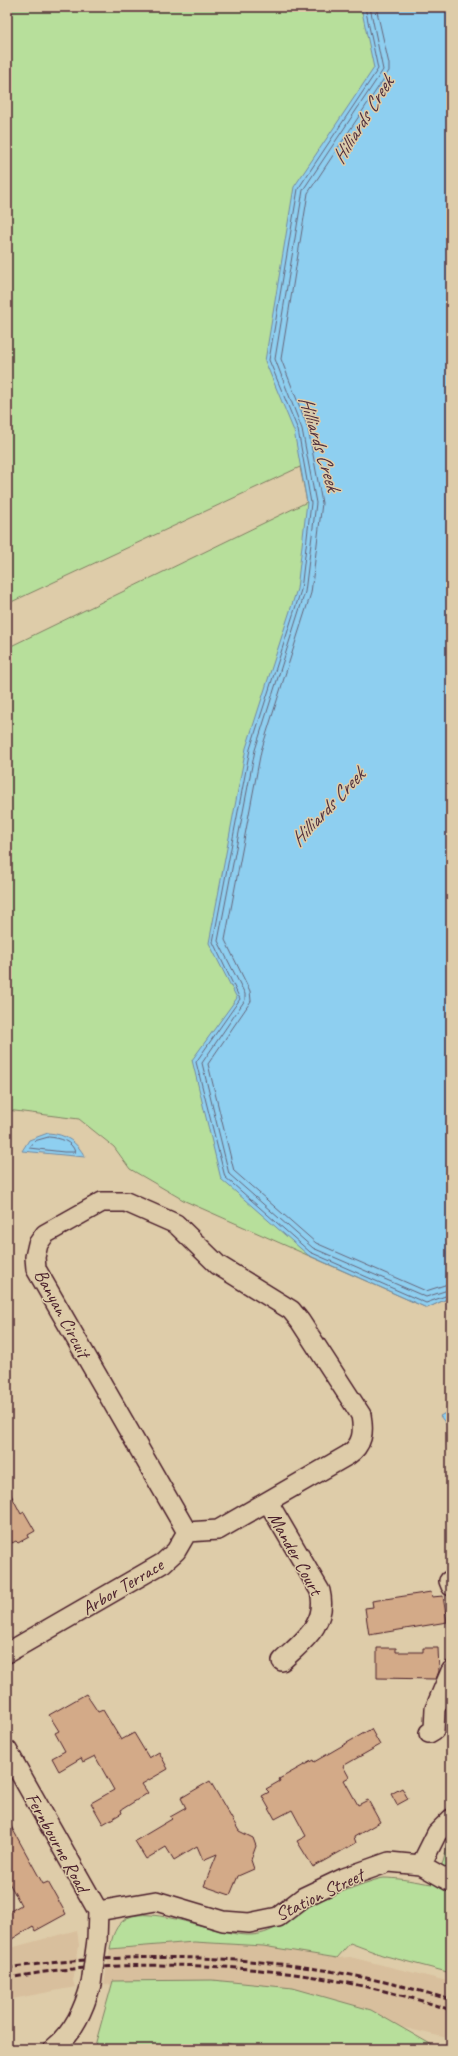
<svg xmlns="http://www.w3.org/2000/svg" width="458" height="2056" font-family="Caveat,sans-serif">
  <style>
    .built { fill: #d8bf9d }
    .green { fill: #b7df9b; stroke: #807f63 }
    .water { fill: #8ecff0; stroke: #7389a1 }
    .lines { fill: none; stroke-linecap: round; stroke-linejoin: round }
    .shore { stroke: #65657a; stroke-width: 1 }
    .building { fill: #d3aa88; stroke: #4a1f2b }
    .minor-casing { stroke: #4a1f2b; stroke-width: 22 }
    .minor { stroke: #decca9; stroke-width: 19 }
    .rail { stroke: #4a1f2b; stroke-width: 3; stroke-dasharray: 6 3; stroke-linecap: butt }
    .minor-bridge-casing { stroke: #4a1f2b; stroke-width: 22; stroke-linecap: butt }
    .minor-bridge { stroke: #decca9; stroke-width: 19 }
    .labels { text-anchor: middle; stroke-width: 3; stroke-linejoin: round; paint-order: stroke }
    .street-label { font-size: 19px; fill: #4a1f2b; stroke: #decca9 }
    .water-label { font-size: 20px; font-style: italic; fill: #51313f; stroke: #decca9 }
  </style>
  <rect width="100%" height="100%" fill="#decca9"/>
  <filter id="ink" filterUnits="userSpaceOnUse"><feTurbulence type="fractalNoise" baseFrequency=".025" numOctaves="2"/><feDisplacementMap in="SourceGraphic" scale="8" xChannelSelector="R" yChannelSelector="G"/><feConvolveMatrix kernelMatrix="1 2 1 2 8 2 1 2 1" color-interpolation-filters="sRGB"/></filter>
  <g filter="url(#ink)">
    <path class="built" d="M 77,1930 L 79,1946 L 73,1981 L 75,1987 L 7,2000 L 7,1947 L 14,1947 Z
      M 194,1942 L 263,1946 L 337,1958 L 350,1957 L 451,1982 L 451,2039 L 297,2002 L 225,1992 L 104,1984 L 110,1949 Z"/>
    <path class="green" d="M 7,7 L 451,7 L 451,1297 L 427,1308 L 185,1201 L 130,1169 L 114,1147 L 79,1119 L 7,1110 L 7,648 L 307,502 L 300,467 L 7,604 Z
      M 451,1833 L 451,1973 L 382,1955 L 350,1943 L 337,1958 L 263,1946 L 194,1942 L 110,1949 C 112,1937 115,1925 127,1918 C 152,1905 216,1934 246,1935 C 274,1936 285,1919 307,1906 C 317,1901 376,1878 384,1878 C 400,1878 417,1882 432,1884 L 443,1862 Z
      M 212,1980 L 293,1988 L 371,2010 L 439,2049 L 246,2049 L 227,2043 L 230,2049 L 94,2049 L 113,1981 Z"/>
    <path class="water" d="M 361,7 L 451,7 L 451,1297 L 427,1308 L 308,1255 L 221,1179 L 192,1060 L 237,998 L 209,943 L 246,748 L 297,589 L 307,502 L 294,431 L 265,361 L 294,187 L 374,68 Z
      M 48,1133 C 66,1134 77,1142 85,1157 L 22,1151 L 29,1140 Z
      M 451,1410 L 451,1430 L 440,1416 Z"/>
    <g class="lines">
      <path class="shore" d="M 365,7 L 378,69 L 298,189 L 269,360 L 298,430 L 311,503 L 301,590 L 250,749 L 213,942 L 240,999 L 196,1062 L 225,1177 L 310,1252 L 426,1303 L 451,1294
        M 370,7 L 383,70 L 303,190 L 275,359 L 302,429 L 316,503 L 305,592 L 255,750 L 218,941 L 245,994 L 245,1000 L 202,1063 L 229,1174 L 313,1248 L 426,1297 L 451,1289
        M 376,7 L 389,64 L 389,71 L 308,193 L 281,359 L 308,428 L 322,503 L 311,593 L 261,751 L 225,940 L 250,991 L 251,1001 L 208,1064 L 234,1171 L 316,1243 L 426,1291 L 451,1283
        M 49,1137 C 60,1138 72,1141 75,1152 L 64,1152 L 29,1148 L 35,1141 Z"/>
    </g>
    <path class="building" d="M 7,1487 L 21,1514 L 24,1512 L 35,1531 L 28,1535 L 29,1537 L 18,1543 L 16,1541 L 12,1543 L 7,1534 Z
      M 431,1592 L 432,1597 L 443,1596 L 447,1622 L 369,1635 L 365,1608 L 373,1607 L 372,1601 Z
      M 377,1648 L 396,1648 L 396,1652 L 423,1652 L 423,1648 L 438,1648 L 439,1671 L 436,1679 L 377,1678 Z
      M 86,1694 L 98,1712 L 103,1710 L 121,1740 L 134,1733 L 149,1758 L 159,1752 L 168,1769 L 142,1784 L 148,1793 L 121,1810 L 122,1813 L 103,1824 L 91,1803 L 114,1790 L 95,1756 L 83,1762 L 81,1758 L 59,1771 L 52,1758 L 65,1751 L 55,1733 L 59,1731 L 49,1715 Z
      M 371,1729 L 380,1745 L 343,1766 L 349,1777 L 344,1780 L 358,1805 L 368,1800 L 380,1822 L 354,1837 L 356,1843 L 313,1867 L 297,1841 L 306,1836 L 292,1810 L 275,1819 L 262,1796 L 269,1792 L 266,1789 L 280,1781 L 279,1779 L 313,1760 L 314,1762 Z
      M 210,1781 L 239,1831 L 253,1838 L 256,1846 L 251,1860 L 254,1869 L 238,1876 L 230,1895 L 204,1886 L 217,1854 L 203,1860 L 197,1846 L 174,1860 L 166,1847 L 146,1859 L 135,1841 L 172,1819 L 170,1817 L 186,1808 L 181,1798 Z
      M 402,1788 L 408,1799 L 397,1805 L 391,1794 Z
      M 7,1819 L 43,1884 L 48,1882 L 66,1914 L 35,1931 L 33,1926 L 7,1942 L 7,1913 L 21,1905 L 7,1879 Z"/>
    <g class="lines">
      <defs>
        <path id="minor" d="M 268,1502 L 320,1591 C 328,1624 304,1640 282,1661
          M 449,1581 L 451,1586
          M 7,1653 L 163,1563 L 176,1551 L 187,1532 L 218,1530 L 348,1455 C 363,1445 364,1432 361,1415 L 300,1321 L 291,1310 L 218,1265 L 176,1224 L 126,1202 L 102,1202 L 45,1234 L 38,1244 L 35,1257 L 36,1269 L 187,1532
          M 429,1733 L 434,1730 L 435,1709 L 451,1671
          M 7,1750 L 98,1911
          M 421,1865 L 451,1882
          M 98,1911 L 156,1901 L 223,1921 L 249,1923 L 278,1917 L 304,1897 L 344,1878 L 389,1862 L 421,1865 L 437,1833 L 451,1819
          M 97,1940 L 98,1911
          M 53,2049 C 74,2032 84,2009 91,1984"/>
      </defs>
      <use href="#minor" class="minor-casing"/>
      <use href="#minor" class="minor"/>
      <path class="rail" d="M 7,1968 C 156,1948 307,1955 451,2000
        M 7,1978 C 29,1975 51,1970 73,1969 C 199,1958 330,1970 451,2010"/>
      <defs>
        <path id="minor-bridge" d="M 91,1984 L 97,1940"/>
      </defs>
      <use href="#minor-bridge" class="minor-bridge-casing"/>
      <use href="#minor-bridge" class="minor-bridge"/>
    </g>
  </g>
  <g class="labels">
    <g class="street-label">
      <text transform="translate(63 1313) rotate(62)" y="7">Banyan Circuit</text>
      <text transform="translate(296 1553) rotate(61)" y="7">Mander Court</text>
      <text transform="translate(122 1586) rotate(-31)" y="7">Arbor Terrace</text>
      <text transform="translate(58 1842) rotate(61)" y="7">Fernbourne Road</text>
      <text transform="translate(319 1894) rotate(-26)" y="7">Station Street</text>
    </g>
    <g class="water-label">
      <text transform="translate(362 120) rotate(-58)" y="7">Hilliards Creek</text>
      <text transform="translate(320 443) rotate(73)" y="7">Hilliards Creek</text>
      <text transform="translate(327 807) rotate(-47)" y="7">Hilliards Creek</text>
    </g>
  </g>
  <rect width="458" height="2056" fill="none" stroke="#decca9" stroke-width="24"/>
  <rect x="12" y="12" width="434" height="2032" fill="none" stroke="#4a1f2b" stroke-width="1.5" filter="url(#ink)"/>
</svg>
